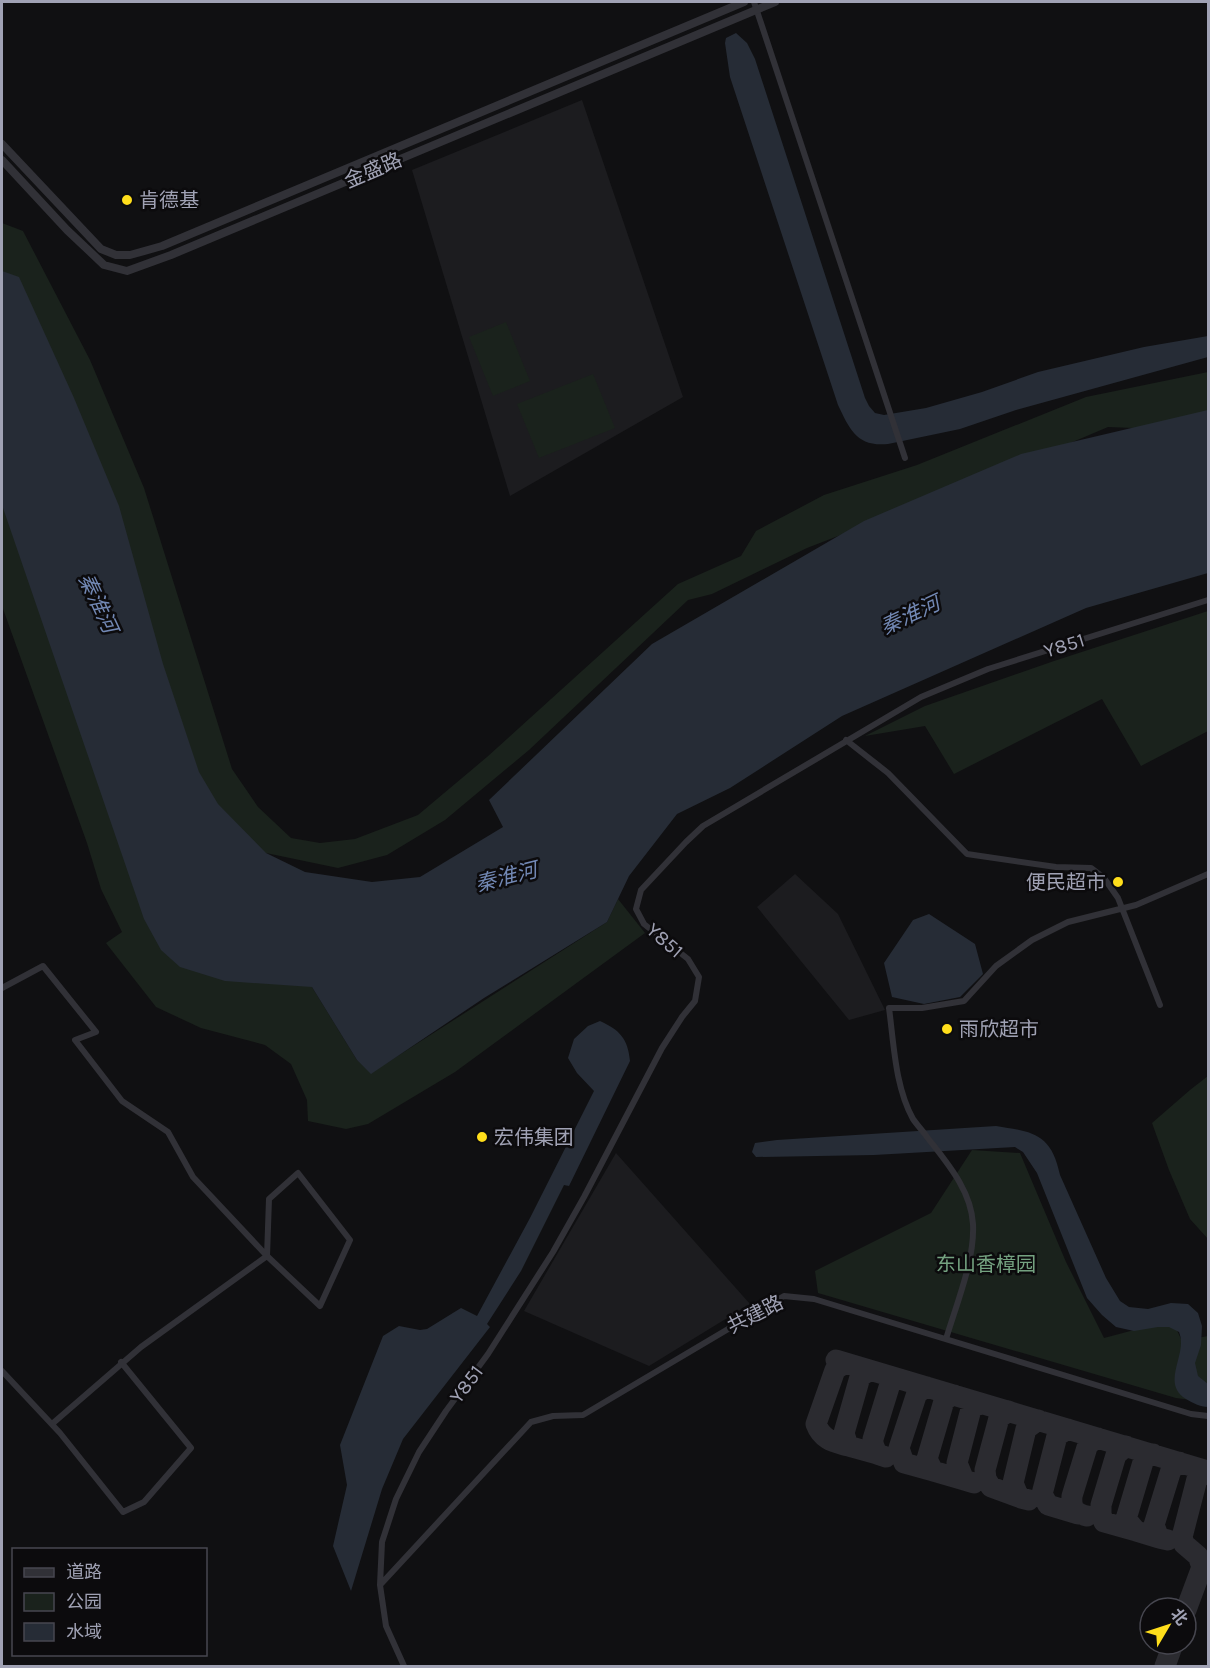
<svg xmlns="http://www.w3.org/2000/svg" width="1210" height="1668" font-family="Karla,'Noto Sans SC',sans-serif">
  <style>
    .built { fill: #1c1c1f }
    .green { fill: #1a221c }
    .water { fill: #262c36 }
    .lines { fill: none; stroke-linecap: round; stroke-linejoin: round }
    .taxiway { stroke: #2b2b30; stroke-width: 21 }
    .minor { stroke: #313137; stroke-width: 6 }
    .tertiary { stroke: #313137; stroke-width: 8 }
    .poi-dot { fill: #ffde1b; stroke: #0c0b0d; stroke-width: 2 }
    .labels { text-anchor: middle; stroke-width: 5; stroke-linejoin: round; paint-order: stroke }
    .street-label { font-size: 20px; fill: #a0a2b4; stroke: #0c0b0d }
    .poi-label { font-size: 20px; fill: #a0a2b4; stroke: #0c0b0d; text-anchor: start }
    .park-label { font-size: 20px; fill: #74a280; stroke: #0c0b0d }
    .water-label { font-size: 21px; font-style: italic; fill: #7288b4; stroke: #0c0b0d }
  </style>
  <rect width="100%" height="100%" fill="#101012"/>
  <path class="built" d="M 582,100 L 683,397 L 510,496 L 412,170 Z
    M 795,874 L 838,914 L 885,1010 L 849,1020 L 757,907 Z
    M 616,1153 L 750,1304 L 649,1366 L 524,1311 Z"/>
  <path class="green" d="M 2,223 L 23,231 L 90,360 L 144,488 L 232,769 L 258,807 L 291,838 L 320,843 L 355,839 L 418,815 L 487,757 L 678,584 L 741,556 L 756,531 L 824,495 L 917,465 L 1086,397 L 1208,372 L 1208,416 L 1159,429 L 1108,427 L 985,479 L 807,548 L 712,594 L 688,600 L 529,750 L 445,820 L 387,855 L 338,868 L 266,853 L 312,987 L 357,1060 L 371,1073 L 607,922 L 618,899 L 645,933 L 455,1072 L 368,1124 L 346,1129 L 308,1121 L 307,1100 L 291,1064 L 265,1045 L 201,1028 L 156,1007 L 106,943 L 122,932 L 101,889 L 87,843 L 2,606 Z
    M 506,322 L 530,381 L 493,396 L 469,337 Z
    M 593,374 L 615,428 L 539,458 L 517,404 Z
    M 1208,611 L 1208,731 L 1141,766 L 1102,699 L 954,774 L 925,726 L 865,736 L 925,706 L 1054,661 Z
    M 1208,1076 L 1208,1239 L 1190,1219 L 1169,1170 L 1152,1123 L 1190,1090 Z
    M 972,1150 L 1020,1153 L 1066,1262 L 1104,1338 L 1172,1320 L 1182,1341 L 1208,1336 L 1208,1402 L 1176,1398 L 818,1293 L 815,1271 L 931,1213 Z"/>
  <path class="water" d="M 736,33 L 747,43 L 755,59 L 865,398 L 869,406 L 875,413 L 884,415 L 926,408 L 982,392 L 1038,372 L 1144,347 L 1208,336 L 1208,357 L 1016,410 L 960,429 L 888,444 C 857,447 850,430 838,405 L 730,77 L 725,43 L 726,38 Z
    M 2,271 L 19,277 L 74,398 L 119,506 L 163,664 L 199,772 L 218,804 L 266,853 L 305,872 L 372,882 L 420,877 L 503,827 L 489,800 L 652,644 L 864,521 L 1021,454 L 1208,410 L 1208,573 L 1086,608 L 842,716 L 730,788 L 677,814 L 629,876 L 607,922 L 484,998 L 371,1074 L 357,1060 L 312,987 L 225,981 L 180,967 L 161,950 L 144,919 L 2,505 Z
    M 929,914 L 975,944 L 983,974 L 960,997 L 924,1004 L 892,997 L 884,963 L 913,920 Z
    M 600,1021 C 620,1030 628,1039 630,1061 L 569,1186 L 564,1185 L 521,1271 L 487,1324 L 490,1327 L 403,1439 L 382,1489 L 351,1591 L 333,1546 L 347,1485 L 340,1445 L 383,1336 L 399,1326 L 420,1330 L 427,1329 L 461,1308 L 477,1316 L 530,1218 L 594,1091 L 577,1073 L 568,1058 L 574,1039 L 588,1026 Z
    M 996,1126 C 1033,1132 1051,1133 1060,1175 L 1106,1278 L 1120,1301 L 1129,1307 L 1148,1309 L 1171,1303 L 1188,1304 L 1198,1313 L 1202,1326 L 1201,1345 L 1195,1363 L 1198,1376 L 1208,1384 L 1208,1407 C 1200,1407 1193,1403 1186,1399 C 1163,1385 1182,1361 1181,1341 C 1181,1338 1180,1335 1179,1332 L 1169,1327 L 1158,1327 L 1134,1331 L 1116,1327 L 1102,1315 L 1087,1298 L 1037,1173 L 1023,1152 L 1015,1147 L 874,1155 L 756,1157 L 752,1152 L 755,1143 L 777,1140 Z"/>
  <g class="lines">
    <path class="taxiway" d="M 836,1360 L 1208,1471
      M 845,1363 L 835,1370 L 816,1424 C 822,1440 834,1442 848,1446
      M 870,1370 L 860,1377 L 844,1433 L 848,1446 L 877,1454
      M 927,1387 L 917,1393 L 899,1448 L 904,1463 L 933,1471
      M 954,1395 L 949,1397 L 944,1401 L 927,1459 L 933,1471 L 964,1480
      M 1009,1411 L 999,1418 L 985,1470 L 986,1479 L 991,1487 L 1021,1498
      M 1068,1429 L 1057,1436 L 1042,1494 L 1048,1505 L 1078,1514
      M 1126,1446 L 1116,1455 L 1101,1505 L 1101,1515 L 1104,1522 L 1136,1531
      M 1153,1454 L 1147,1456 L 1143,1462 L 1126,1519 L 1136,1531 L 1159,1538
      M 886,1457 L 877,1454 L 873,1444 L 873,1439 L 890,1384 L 894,1380 L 900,1379
      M 974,1483 L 964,1480 L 957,1463 L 971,1409 L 976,1405 L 983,1404
      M 1029,1500 L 1021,1498 L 1017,1493 L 1013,1483 L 1026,1429 L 1038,1420
      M 1087,1516 C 1075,1513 1071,1509 1072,1496 L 1088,1444 L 1098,1438
      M 1168,1540 L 1159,1538 L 1154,1525 L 1171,1470 L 1179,1462
      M 1202,1567 L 1198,1556 L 1184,1544 L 1182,1537 L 1197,1479 L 1208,1471
      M 1186,1610 L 1202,1567 L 1208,1561
      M 1165,1666 L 1173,1644"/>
    <path class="minor" d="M 754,2 L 905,458
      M 846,740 L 888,773 L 967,854 L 1056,867 L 1091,868 L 1104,878 L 1118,898 L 1160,1005
      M 2,988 L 43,966 L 96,1032 L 75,1040 L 122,1101 L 168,1132 L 193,1177 L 267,1256 L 320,1306 L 350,1240 L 298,1173 L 269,1199 L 267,1256
      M 946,1339 C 956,1305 975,1260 973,1224 C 971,1190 947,1163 927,1137 C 923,1131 917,1125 913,1119 C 895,1086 894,1045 889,1008 L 922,1008 L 964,1001 L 996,966 L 1032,940 L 1068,922 L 1136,905 L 1208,874
      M 2,1371 L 60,1433 L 123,1512 L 144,1502 L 191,1448 L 121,1362
      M 52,1424 L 141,1347 L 267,1256
      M 381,1584 L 531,1422 L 553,1416 L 583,1415 L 784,1296 L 814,1299 L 1191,1414 L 1208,1416
      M 404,1666 L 386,1626 L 380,1585 L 382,1542 L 396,1499 L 419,1452 L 446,1411 L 488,1354 L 553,1252 L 584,1197 L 662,1048 L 682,1017 L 695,1001 L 699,977 L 688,959 L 644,924 L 636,909 L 641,890 L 686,842 L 703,826 L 921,697 L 988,669 L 1208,600"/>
    <path class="tertiary" d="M 2,144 L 101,249 L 116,255 L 130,255 L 162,246 L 744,2
      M 2,160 L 67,230 L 104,265 L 127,271 L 171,255 L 775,2"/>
  </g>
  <g class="poi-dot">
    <circle cx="127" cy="200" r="6"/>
    <circle cx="1118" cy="882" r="6"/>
    <circle cx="947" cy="1029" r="6"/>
    <circle cx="482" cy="1137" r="6"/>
  </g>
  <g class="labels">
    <g class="street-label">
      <text transform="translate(373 170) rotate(-23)" y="7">金盛路</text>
      <text transform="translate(1064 645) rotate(-17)" y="7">Y851</text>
      <text transform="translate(665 940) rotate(41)" y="7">Y851</text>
      <text transform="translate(755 1314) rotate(-27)" y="7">共建路</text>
      <text transform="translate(466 1384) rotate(-53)" y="7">Y851</text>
    </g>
    <g class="poi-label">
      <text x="139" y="207">肯德基</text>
      <text x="1106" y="889" text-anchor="end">便民超市</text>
      <text x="959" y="1036">雨欣超市</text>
      <text x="494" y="1144">宏伟集团</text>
    </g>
    <g class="park-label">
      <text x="986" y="1271">东山香樟园</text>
    </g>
    <g class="water-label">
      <text transform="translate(98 603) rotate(65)" y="7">秦淮河</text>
      <text transform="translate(910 615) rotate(-25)" y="7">秦淮河</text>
      <text transform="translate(506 877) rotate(-14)" y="7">秦淮河</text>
    </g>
  </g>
  <rect width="1210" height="1668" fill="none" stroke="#a0a2b4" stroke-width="6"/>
  <rect x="12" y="1548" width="195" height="108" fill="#0c0b0d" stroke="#474750" stroke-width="1.5"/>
  <rect x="24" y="1568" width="30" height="9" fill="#313137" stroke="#474750" stroke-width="1.5"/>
  <text x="66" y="1578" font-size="18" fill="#a0a2b4">道路</text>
  <rect x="24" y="1593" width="30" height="18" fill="#1a221c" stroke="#474750" stroke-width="1.5"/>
  <text x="66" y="1608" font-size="18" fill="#a0a2b4">公园</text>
  <rect x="24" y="1623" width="30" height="18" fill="#262c36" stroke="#474750" stroke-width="1.5"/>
  <text x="66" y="1638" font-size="18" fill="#a0a2b4">水域</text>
  <g transform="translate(1168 1626) rotate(51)"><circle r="28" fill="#0c0b0d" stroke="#474750" stroke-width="1.5"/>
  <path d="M0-4.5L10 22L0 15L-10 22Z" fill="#ffde1b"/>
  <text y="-9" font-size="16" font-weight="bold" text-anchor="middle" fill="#a0a2b4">北</text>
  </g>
</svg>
